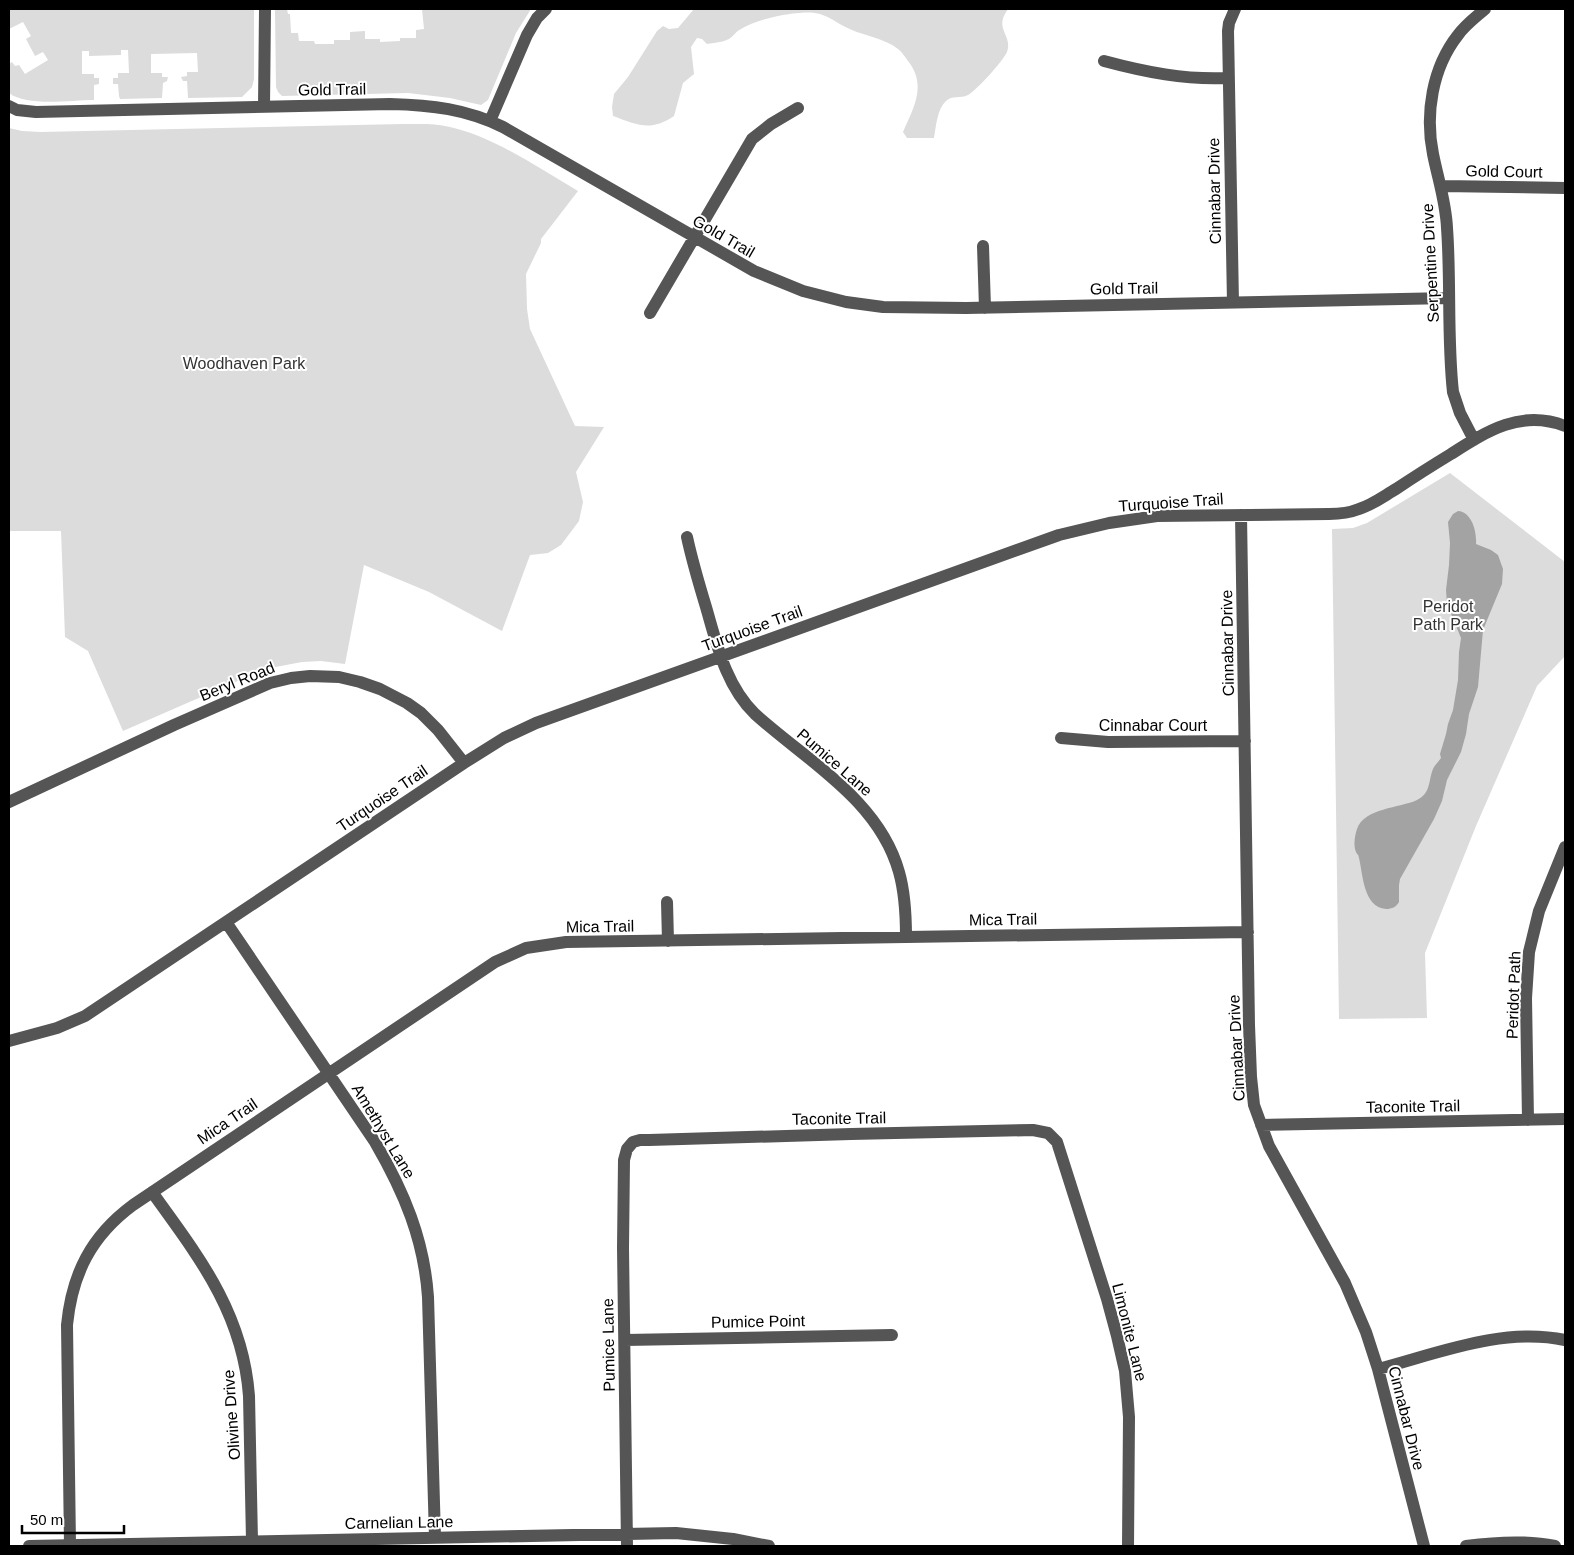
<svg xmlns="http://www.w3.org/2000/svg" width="1574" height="1555" font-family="Helvetica,sans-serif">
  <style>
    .green { fill: #dcdcdc }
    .water { fill: #a3a3a3 }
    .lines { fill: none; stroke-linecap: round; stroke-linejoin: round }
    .minor { stroke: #555; stroke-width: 12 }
    .labels { text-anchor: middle; stroke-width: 4; stroke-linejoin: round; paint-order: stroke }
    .street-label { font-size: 16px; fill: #000; stroke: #fff }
    .park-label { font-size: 16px; fill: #333; stroke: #fff }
  </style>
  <rect width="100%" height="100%" fill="#fff"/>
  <path class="green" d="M 41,9 L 254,9 L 254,79 L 252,87 L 242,97 L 188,98 L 187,81 L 183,81 L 181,77 L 187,76 L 187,72 L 198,72 L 197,53 L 151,54 L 151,73 L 162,73 L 162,77 L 168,77 L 167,81 L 163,83 L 162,98 L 120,99 L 119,96 L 118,84 L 113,84 L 113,78 L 118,78 L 118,73 L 129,73 L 128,50 L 121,50 L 121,55 L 89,56 L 89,51 L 82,51 L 82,74 L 94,74 L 94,78 L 99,78 L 99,84 L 94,85 L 94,100 C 71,100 27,107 9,93 L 9,70 L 10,69 L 9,64 L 12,62 L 15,66 L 19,65 L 25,74 L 48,60 L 43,52 L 35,56 L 26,39 L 31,36 L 23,22 L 9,29 L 9,10 Z
    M 275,9 L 287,9 L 288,14 L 290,14 L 291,33 L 298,33 L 299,41 L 314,41 L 315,44 L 334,44 L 334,40 L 350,40 L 350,32 L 365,31 L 365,39 L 380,39 L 380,42 L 400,41 L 400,38 L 416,38 L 416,30 L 424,29 L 422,9 L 531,9 L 516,33 L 488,100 L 481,105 L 450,98 L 408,93 L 282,96 L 278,92 L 276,87 Z
    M 694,9 L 1008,9 C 993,30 1013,34 1007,52 C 1003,61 976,91 968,95 C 960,99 952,95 946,101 C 937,109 936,127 934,138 L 907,138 L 903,132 C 914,107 927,85 908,61 C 905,57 902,52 898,49 C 886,39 866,36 852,30 C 831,21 825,10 800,13 C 782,14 756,20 741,29 C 736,31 734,36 729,39 C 723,42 714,43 707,44 L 702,39 L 697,38 L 691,47 L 694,74 L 683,83 L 674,116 C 650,132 638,125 613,116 L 612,107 L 614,94 L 628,77 L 657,31 L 663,26 L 669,29 L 678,28 Z
    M 403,124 C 419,124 435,123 450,127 C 495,137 538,168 578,191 L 541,239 L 541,243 L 526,274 L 527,309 L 530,329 L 575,426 L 604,427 L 576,472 L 583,502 L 579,521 L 561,545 L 548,553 L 530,555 L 502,631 L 429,592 L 364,565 L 345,664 L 321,661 L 302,662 L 265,669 L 123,731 L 88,651 L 65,637 L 61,531 L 9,531 L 9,128 L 22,131 L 40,132 Z
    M 1450,473 L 1565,562 L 1565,656 L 1537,686 L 1476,826 L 1425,953 L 1427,1018 L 1339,1019 L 1332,529 L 1353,528 L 1367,523 Z"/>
  <path class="water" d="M 1458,511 C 1472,512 1477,532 1476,544 L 1491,550 L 1498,555 L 1503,569 L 1502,584 L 1483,630 L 1478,687 L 1469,714 L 1466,734 L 1461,752 L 1447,780 L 1442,801 L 1434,819 L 1400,879 L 1399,885 L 1399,902 C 1396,907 1392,909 1386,909 C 1363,907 1363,874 1359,858 C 1358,853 1358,856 1356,852 C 1353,845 1355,835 1357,829 C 1364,808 1400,808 1417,800 C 1432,793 1428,778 1434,767 C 1436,764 1439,761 1441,758 L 1440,754 L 1446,734 L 1448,724 L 1453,710 L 1458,680 L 1459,652 L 1461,638 L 1447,604 L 1446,590 L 1449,565 L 1450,543 L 1448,522 L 1453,514 Z"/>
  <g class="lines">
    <path class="minor" d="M 1104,61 C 1145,72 1185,80 1227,78
      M 9,106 L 17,110 L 36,112 L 390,104 C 432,105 466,109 503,127 L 754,271 L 803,291 L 846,302 L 883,307 L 966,308 L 1449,298
      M 264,107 L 265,9
      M 490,121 L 527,35 L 537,18 L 546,9
      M 1442,186 L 1565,188
      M 983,246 L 985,308
      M 1233,303 L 1228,31 L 1229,23 L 1235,9
      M 650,313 L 752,139 L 771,124 L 798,108
      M 1474,440 L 1460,413 L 1453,392 C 1447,338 1451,283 1447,228 C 1446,203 1438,179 1433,154 C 1425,114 1432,68 1458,35 C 1465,25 1476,17 1485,9
      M 1241,515 L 1249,1025 L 1251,1077 L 1254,1105 L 1269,1146 L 1345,1283 L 1366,1332 L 1378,1369 L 1424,1546
      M 687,537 C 692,560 699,584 706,607 C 717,645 726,686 755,714 C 807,761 879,800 899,872 C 905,893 906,915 906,937
      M 1061,738 L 1108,742 L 1245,741
      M 9,802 L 174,725 L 270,683 L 291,678 L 310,676 L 339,677 L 360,682 L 380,689 L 407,703 L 421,713 L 438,730 L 464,763
      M 667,902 L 668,941
      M 226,922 L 375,1142 C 404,1192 424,1239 428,1297 L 435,1537
      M 9,1041 L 57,1028 L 85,1016 L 464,763 L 504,738 L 536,723 L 1059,535 L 1109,523 L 1157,516 L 1329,514 C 1339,514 1349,513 1359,509 C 1372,505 1384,496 1396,489 C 1414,477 1433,465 1451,454 C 1487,431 1521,409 1565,426
      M 1528,1120 L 1526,998 L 1529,952 L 1539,911 L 1565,847
      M 1261,1125 L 1565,1119
      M 152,1192 C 199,1257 243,1313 249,1396 L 252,1541
      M 625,1340 L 892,1335
      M 1378,1369 C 1439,1353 1502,1327 1565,1340
      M 70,1545 L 67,1325 C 72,1274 91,1236 133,1205 L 495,962 L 526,948 L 566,942 L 1248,932
      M 29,1546 L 676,1533 L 733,1539 L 769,1546
      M 627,1546 L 623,1248 L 624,1160 L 627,1149 L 633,1142 L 640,1140 L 649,1140 L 851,1134 L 1033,1130 L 1048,1133 L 1057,1142 L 1107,1299 L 1117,1336 L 1125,1371 L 1129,1417 L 1128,1546
      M 1466,1546 C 1496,1542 1526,1540 1555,1546"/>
  </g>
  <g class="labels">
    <g class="street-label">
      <text transform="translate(332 89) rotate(-1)" y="6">Gold Trail</text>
      <text transform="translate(1504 171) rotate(1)" y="6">Gold Court</text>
      <text transform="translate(1214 191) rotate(-91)" y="6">Cinnabar Drive</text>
      <text transform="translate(724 236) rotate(30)" y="6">Gold Trail</text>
      <text transform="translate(1430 263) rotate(-93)" y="6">Serpentine Drive</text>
      <text transform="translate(1124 288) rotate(-1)" y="6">Gold Trail</text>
      <text transform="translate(1171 502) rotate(-4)" y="6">Turquoise Trail</text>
      <text transform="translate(752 628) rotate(-20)" y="6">Turquoise Trail</text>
      <text transform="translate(1227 643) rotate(-91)" y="6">Cinnabar Drive</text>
      <text transform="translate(237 681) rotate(-22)" y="6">Beryl Road</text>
      <text x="1153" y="731">Cinnabar Court</text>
      <text transform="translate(835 762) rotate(41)" y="6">Pumice Lane</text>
      <text transform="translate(382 798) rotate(-34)" y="6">Turquoise Trail</text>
      <text transform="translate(1003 919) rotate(-1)" y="6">Mica Trail</text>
      <text transform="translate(600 926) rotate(-1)" y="6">Mica Trail</text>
      <text transform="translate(1513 995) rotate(-88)" y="6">Peridot Path</text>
      <text transform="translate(1236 1048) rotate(-93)" y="6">Cinnabar Drive</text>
      <text transform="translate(1413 1106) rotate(-1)" y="6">Taconite Trail</text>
      <text transform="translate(839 1118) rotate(-1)" y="6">Taconite Trail</text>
      <text transform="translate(227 1121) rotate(-34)" y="6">Mica Trail</text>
      <text transform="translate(384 1131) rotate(59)" y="6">Amethyst Lane</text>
      <text transform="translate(758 1321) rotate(-1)" y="6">Pumice Point</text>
      <text transform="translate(1130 1332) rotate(76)" y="6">Limonite Lane</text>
      <text transform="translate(608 1345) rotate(-91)" y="6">Pumice Lane</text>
      <text transform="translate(231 1415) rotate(-94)" y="6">Olivine Drive</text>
      <text transform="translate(1407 1418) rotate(76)" y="6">Cinnabar Drive</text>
      <text transform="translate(399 1522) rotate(-1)" y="6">Carnelian Lane</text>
    </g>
    <g class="park-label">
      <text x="244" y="369">Woodhaven Park</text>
      <text x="1448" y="612">Peridot<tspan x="1448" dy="18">Path Park</tspan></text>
    </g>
  </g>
  <rect width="1574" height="1555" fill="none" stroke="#000000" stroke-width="20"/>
  <path d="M22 1525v8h102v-8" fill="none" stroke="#000000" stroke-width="2.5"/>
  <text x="30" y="1525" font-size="15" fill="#000000" stroke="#ffffff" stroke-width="4" paint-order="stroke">50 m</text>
</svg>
